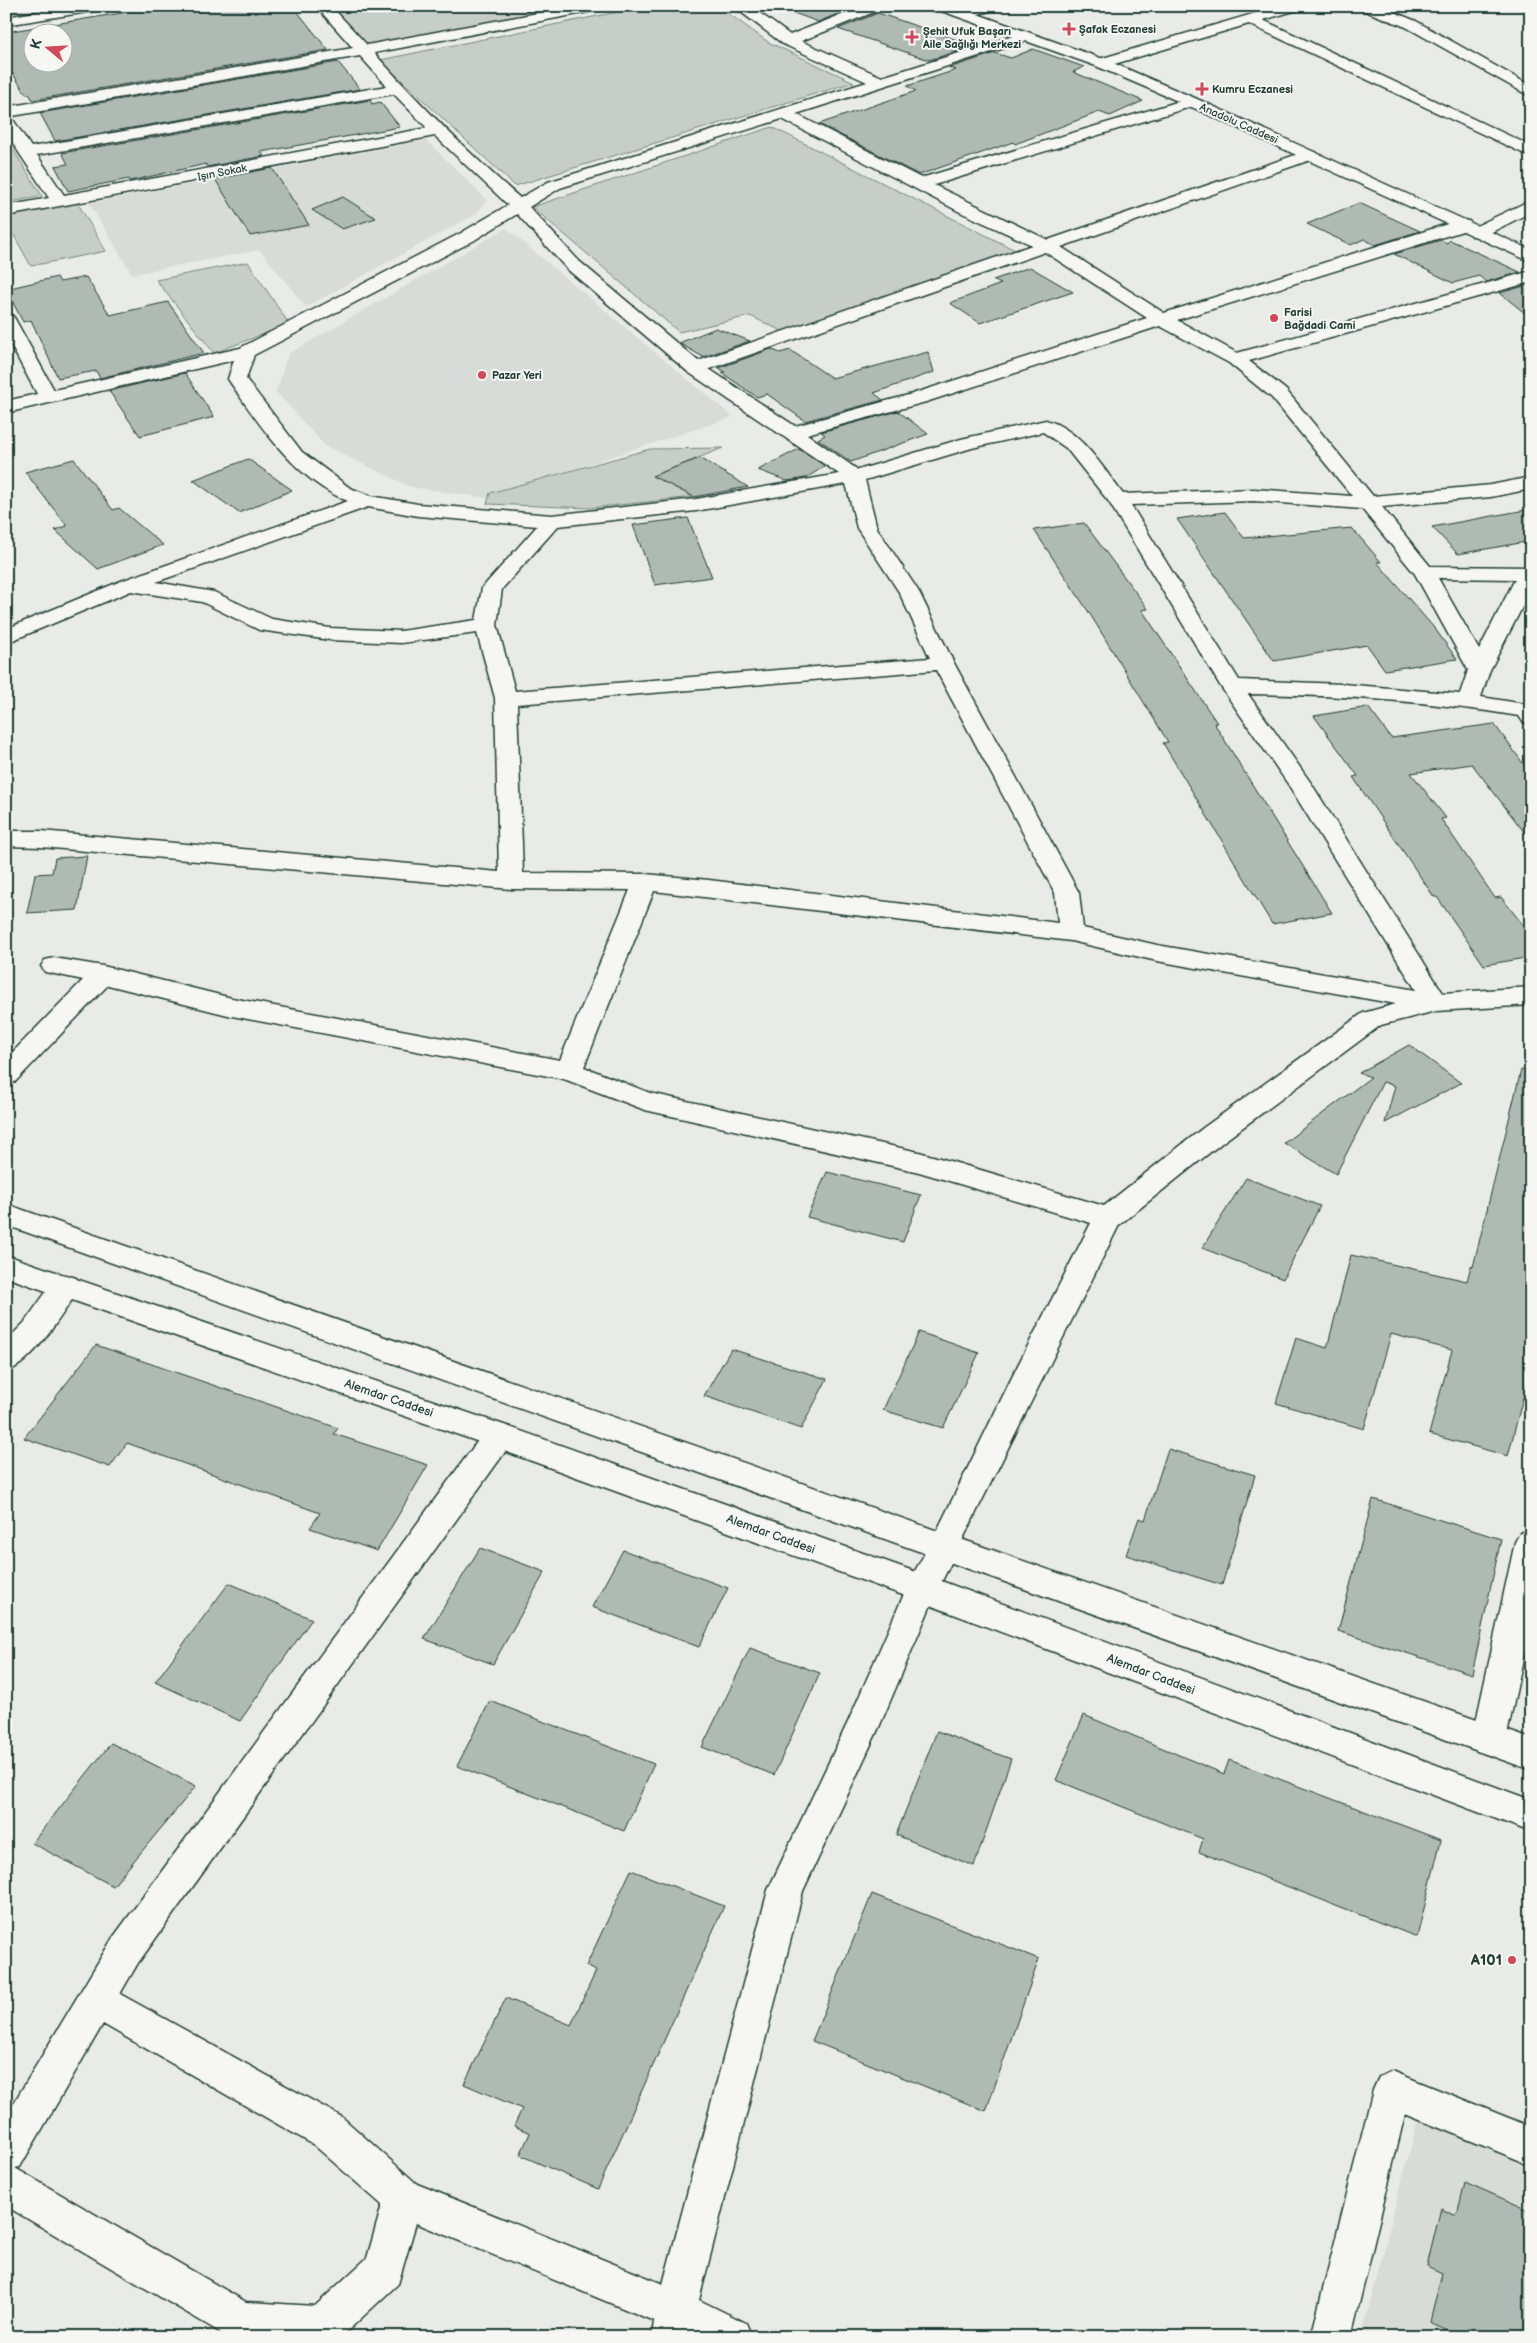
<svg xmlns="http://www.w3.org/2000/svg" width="1537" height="2343" font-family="'Balsamiq Sans',sans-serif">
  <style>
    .built { fill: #d8dcd8 }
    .green { fill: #c7cec9; stroke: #73867e }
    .building { fill: #b0bab5; stroke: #1f3d34; fill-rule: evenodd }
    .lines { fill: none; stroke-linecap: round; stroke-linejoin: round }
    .street-casing { stroke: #1f3d34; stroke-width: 3 }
    .secondary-casing { stroke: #1f3d34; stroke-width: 3 }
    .street { fill: #f6f6f2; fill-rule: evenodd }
    .secondary { fill: #f6f6f2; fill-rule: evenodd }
    .poi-dot { fill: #d1495b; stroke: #f6f6f2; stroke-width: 2 }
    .labels { text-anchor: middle; stroke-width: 4; stroke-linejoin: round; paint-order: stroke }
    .far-poi-label { font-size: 11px; font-weight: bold; fill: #1f3d34; stroke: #f6f6f2; text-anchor: start }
    .far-street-label { font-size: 11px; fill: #1f3d34; stroke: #f6f6f2 }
    .street-label { font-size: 12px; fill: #1f3d34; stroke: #f6f6f2 }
    .near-poi-label { font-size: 15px; font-weight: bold; fill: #1f3d34; stroke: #f6f6f2; text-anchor: end }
  </style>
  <rect width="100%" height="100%" fill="#e9ebe7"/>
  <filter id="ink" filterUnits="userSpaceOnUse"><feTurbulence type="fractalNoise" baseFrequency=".02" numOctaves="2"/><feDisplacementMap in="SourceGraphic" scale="10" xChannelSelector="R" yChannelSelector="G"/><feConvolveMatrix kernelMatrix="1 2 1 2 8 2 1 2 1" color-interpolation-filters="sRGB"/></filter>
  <g filter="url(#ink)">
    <path class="built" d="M 426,140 L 487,200 L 476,214 L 306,307 L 260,250 L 132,274 L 89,203 Z
      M 506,228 L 733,417 L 486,498 L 411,487 L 325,446 L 276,392 L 288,354 Z
      M 1418,2119 L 1531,2168 L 1531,2337 L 1361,2337 Z"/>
    <path class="green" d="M 6,6 L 71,6 L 6,17 Z
      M 332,6 L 572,6 L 367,47 Z
      M 647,6 L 718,6 L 768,42 L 854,82 L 515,186 L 380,60 Z
      M 772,127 L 1015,250 L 784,332 L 750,316 L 679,332 L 532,207 Z
      M 6,138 L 42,196 L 6,203 Z
      M 77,202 L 106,251 L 31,266 L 6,221 L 6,215 Z
      M 248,262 L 289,324 L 214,353 L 156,280 Z
      M 723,448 L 653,476 L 693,497 L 591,508 L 487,504 L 490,493 L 650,449 Z"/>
    <path class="building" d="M 164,6 L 293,6 L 328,50 L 33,100 L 29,94 L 26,94 L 6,63 L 6,32 ZM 32,32 L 62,32 L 62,62 L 32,62 Z
      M 787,6 L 857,6 L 818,22 L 786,10 Z
      M 878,13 L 975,46 L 929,60 L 838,29 Z
      M 1033,49 L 1084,67 L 1073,72 L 1143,101 L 1110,116 L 1099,112 L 1015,144 L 1013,142 L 919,175 L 819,124 L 916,91 L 907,86 L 956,70 L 949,68 L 995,53 L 1011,58 Z
      M 338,62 L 360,89 L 55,141 L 40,113 Z
      M 370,100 L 372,104 L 380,102 L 400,127 L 261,152 L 264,156 L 207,167 L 206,164 L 130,181 L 129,179 L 68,191 L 55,166 L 68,164 L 62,153 Z
      M 272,168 L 309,225 L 250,236 L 215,179 Z
      M 343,197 L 376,218 L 342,229 L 312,210 Z
      M 1359,203 L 1420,231 L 1375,245 L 1364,239 L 1351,245 L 1307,224 Z
      M 1441,240 L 1447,243 L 1450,240 L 1520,272 L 1486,282 L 1479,276 L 1453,283 L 1394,254 Z
      M 1030,267 L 1073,292 L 980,323 L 950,303 L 1001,284 L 993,280 Z
      M 57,277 L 60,282 L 86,277 L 110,315 L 168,302 L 204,353 L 100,378 L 96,371 L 58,378 L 31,320 L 23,322 L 6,289 Z
      M 1531,284 L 1531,318 L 1500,293 Z
      M 716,328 L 750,341 L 703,357 L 679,343 Z
      M 771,349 L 780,353 L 790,350 L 832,378 L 928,352 L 934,372 L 874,393 L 883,400 L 805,421 L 767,394 L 757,397 L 722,373 L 725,372 L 719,368 Z
      M 185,373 L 214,417 L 140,436 L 109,391 Z
      M 898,411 L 928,434 L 851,462 L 818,439 L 825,435 L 821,432 Z
      M 799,449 L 825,466 L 806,478 L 787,481 L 758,470 Z
      M 700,458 L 748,487 L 694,497 L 652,476 Z
      M 74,459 L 113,510 L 119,508 L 163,545 L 98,569 L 55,530 L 67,526 L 25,472 Z
      M 248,459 L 292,490 L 239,513 L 193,480 Z
      M 1531,509 L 1531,541 L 1458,554 L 1432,527 Z
      M 1225,512 L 1244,538 L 1352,528 L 1381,562 L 1377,562 L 1435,629 L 1457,659 L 1385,670 L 1367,645 L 1274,661 L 1177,519 Z
      M 688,518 L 712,577 L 655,585 L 633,525 Z
      M 1084,523 L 1148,609 L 1142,610 L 1217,723 L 1214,723 L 1332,913 L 1272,924 L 1163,743 L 1168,742 L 1090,614 L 1034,530 Z
      M 1368,707 L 1391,738 L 1494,724 L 1531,774 L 1531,841 L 1472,764 L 1411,773 L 1446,818 L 1441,819 L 1495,898 L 1501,897 L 1531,935 L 1531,957 L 1484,965 L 1437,897 L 1434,897 L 1353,777 L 1358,776 L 1314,716 Z
      M 87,856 L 77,910 L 27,913 L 35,874 L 52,873 L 55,858 Z
      M 1409,1045 L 1461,1083 L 1385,1123 L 1395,1086 L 1383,1082 L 1336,1174 L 1284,1143 L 1371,1077 L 1359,1073 Z
      M 1521,1070 L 1531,1072 L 1531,1366 L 1508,1456 L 1429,1434 L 1452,1350 L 1391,1334 L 1364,1429 L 1276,1403 L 1296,1338 L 1327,1348 L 1351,1255 L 1467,1281 L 1471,1266 L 1473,1267 Z
      M 827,1172 L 921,1195 L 903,1242 L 807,1217 Z
      M 1246,1178 L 1320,1206 L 1283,1279 L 1202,1248 Z
      M 919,1332 L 979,1353 L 943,1428 L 883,1410 Z
      M 96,1345 L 338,1428 L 334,1434 L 428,1465 L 377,1551 L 310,1528 L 320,1513 L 127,1443 L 110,1467 L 24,1438 Z
      M 731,1349 L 827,1379 L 801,1429 L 704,1396 Z
      M 1168,1449 L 1255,1475 L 1222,1585 L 1126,1555 L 1139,1518 L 1145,1520 Z
      M 1373,1499 L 1501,1539 L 1472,1674 L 1338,1631 Z
      M 480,1548 L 545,1572 L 493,1664 L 424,1639 Z
      M 623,1550 L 728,1588 L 699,1647 L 592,1607 Z
      M 229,1583 L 312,1619 L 240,1721 L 155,1682 Z
      M 750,1648 L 820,1673 L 774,1775 L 702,1747 Z
      M 490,1701 L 654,1764 L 624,1831 L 457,1766 Z
      M 1084,1715 L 1224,1774 L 1229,1760 L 1441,1840 L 1417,1937 L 1199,1852 L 1203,1839 L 1056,1780 Z
      M 937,1731 L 1011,1759 L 974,1866 L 896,1835 Z
      M 111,1743 L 196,1786 L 113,1886 L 32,1843 Z
      M 631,1870 L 724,1906 L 598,2189 L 520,2155 L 530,2133 L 514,2126 L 522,2109 L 464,2084 L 506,1998 L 571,2025 L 596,1971 L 586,1966 Z
      M 872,1894 L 1039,1959 L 986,2111 L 812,2041 Z
      M 1465,2182 L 1531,2211 L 1531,2337 L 1463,2337 L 1430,2322 L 1442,2273 L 1427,2266 L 1441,2208 L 1457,2215 Z"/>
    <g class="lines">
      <defs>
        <path id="street" d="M 71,6 L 107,6 L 100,10 L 6,25 L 6,17 Z
          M 316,6 L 331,6 L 367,45 L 575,6 L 606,6 L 599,10 L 374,53 C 420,104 468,153 520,198 L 548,182 L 867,82 L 783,44 L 733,6 L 750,6 L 790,35 L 863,6 L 884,6 L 882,9 L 801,41 L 882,77 L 1023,33 L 1028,32 L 1035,36 L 1033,39 L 796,114 L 921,178 L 1187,99 L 1197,99 L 1200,102 L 1197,105 L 934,185 L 1048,240 L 1304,152 L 1316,152 L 1318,155 L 1316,158 L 1061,247 L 1164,313 L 1457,221 L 1469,221 L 1471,225 L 1469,229 L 1177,320 L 1237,353 L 1531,271 L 1531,282 L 1249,361 L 1286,390 L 1373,496 L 1491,485 L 1531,477 L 1531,489 L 1491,497 L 1382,507 L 1430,566 L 1531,567 L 1531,590 L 1490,670 L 1481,697 L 1531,705 L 1531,724 L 1523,722 L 1519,716 C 1429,701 1339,695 1248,694 L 1311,783 L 1443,993 L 1531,987 L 1531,1005 L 1436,1011 L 1381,1025 L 1223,1142 L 1119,1225 L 936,1593 L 880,1725 L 803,1891 L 699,2300 L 746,2323 L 752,2337 L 652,2337 L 654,2321 L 416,2223 L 398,2284 L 341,2337 L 228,2337 L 6,2206 L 6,2116 L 112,1939 L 488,1427 L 499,1424 L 510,1427 L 514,1436 L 510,1445 L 138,1963 L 120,1994 L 342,2117 L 417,2184 L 663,2284 L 768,1890 L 848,1722 L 911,1578 L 934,1537 L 1017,1367 L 1091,1223 L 919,1172 L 645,1110 L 564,1079 L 232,1016 L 108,985 L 15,1082 L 6,1084 L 6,1059 L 83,980 L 45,972 L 41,966 L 45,960 L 54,958 L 103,966 L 232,998 L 560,1060 L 630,890 L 511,889 L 41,847 L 6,846 L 6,831 L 41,831 L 499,872 L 495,698 L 477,633 L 401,643 L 330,640 L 259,630 L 202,602 L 131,591 L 6,643 L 6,629 L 121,581 L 348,501 C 296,481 258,423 228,379 L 234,360 L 6,413 L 6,401 L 37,394 L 6,336 L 6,314 L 12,315 L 15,319 L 54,390 L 240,348 L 461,233 L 508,205 L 435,136 L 6,216 L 6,206 L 49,198 L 6,133 L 6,107 L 353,48 ZM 360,56 L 387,86 L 31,147 L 12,118 L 7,117 ZM 394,94 L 427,128 L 64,195 L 37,155 ZM 782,119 L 960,212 L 1032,245 L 698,361 L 579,261 L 529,207 L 560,188 ZM 517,214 L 567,269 L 688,372 L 839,474 L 696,499 L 552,515 L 418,504 L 371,496 L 350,488 L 302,452 L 246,379 L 254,355 L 473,241 ZM 1045,252 L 1147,318 L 912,394 L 795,426 L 709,369 ZM 1160,326 L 1229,363 L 1272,398 L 1352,496 L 1254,489 L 1123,494 C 1103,468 1080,429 1046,420 L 961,439 L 858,470 L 807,434 L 926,402 ZM 1043,432 L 1066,448 L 1109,502 L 1221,687 L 1288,784 L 1416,990 L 1157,945 L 1083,928 L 1079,893 L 954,663 L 919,592 L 877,528 L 865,480 L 972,448 ZM 846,484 L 857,528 L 899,592 L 930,658 L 515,691 L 497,625 L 502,589 L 558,526 L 696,511 ZM 1254,501 L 1362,509 L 1415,574 L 1468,670 L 1460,694 L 1343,684 L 1239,680 L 1131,505 ZM 368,507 L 418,516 L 537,526 L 482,588 L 476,620 L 401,631 L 330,628 L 272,619 L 214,592 L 156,582 ZM 1438,578 L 1515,579 L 1479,650 ZM 936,670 L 1055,893 L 1058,923 L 709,880 L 645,874 L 523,873 L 517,704 ZM 654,891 L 1071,941 L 1157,961 L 1396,1004 L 1363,1013 L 1203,1128 L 1104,1206 L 919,1152 L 650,1093 L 584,1067 ZM 103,2024 L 314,2145 L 382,2205 L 367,2258 L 315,2306 L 246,2302 L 15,2168 L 20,2167 Z
          M 975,6 L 999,6 L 997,9 L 964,18 L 957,14 L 959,11 Z
          M 1280,6 L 1303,6 L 1301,9 L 1263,20 L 1531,146 L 1531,157 L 1249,24 L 1101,68 L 1093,63 L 1096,60 Z
          M 1358,6 L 1379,6 L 1416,21 L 1531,86 L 1531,97 L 1406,27 L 1360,9 Z
          M 1517,6 L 1531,6 L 1531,13 Z
          M 1531,200 L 1531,212 L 1484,236 L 1472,236 L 1470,232 L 1472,228 Z
          M 66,1275 L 76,1278 L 80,1286 L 76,1294 C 59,1318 34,1362 6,1372 L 6,1341 L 24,1323 L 56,1278 Z
          M 1531,1529 L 1531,1620 L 1506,1740 L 1501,1751 L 1489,1755 L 1477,1751 L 1472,1740 L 1515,1542 L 1520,1533 Z
          M 1392,2071 L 1531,2127 L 1531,2165 L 1405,2114 L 1351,2337 L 1311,2337 L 1373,2090 L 1379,2077 Z"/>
        <path id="secondary" d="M 934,6 L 955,6 L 1106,60 L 1197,99 L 1531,250 L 1531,262 L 1187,105 L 1096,66 L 936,9 Z
          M 6,1204 L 1531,1739 L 1531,1770 L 6,1225 Z
          M 6,1255 L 501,1424 L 933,1578 L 1531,1800 L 1531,1832 L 911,1598 L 479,1442 L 6,1277 Z"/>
      </defs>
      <use href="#street" class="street-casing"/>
      <use href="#secondary" class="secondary-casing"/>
      <use href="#street" class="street"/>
      <use href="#secondary" class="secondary"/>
    </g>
  </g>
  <g class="poi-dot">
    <path d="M1066.5 21.5h5v5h5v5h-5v5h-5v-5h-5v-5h5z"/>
    <path d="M909.5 29.5h5v5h5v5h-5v5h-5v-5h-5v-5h5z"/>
    <path d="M1199.5 81.5h5v5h5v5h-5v5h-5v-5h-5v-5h5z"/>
    <circle cx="1274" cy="318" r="5"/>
    <circle cx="482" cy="375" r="5"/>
    <circle cx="1512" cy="1960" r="5"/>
  </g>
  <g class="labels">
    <g class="far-poi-label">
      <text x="1079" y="33">Şafak Eczanesi</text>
      <text x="923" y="35">Şehit Ufuk Başarı<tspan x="923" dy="13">Aile Sağlığı Merkezi</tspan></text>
      <text x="1212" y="93">Kumru Eczanesi</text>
      <text x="1284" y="316">Farisi<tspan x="1284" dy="13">Bağdadi Cami</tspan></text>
      <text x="492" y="379">Pazar Yeri</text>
    </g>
    <g class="far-street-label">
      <text transform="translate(1239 123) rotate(24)" y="4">Anadolu Caddesi</text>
      <text transform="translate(222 172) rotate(-11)" y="4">Işın Sokak</text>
    </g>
    <g class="street-label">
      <text transform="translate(389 1398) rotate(19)" y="4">Alemdar Caddesi</text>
      <text transform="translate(771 1534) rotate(20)" y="4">Alemdar Caddesi</text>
      <text transform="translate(1151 1674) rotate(21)" y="4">Alemdar Caddesi</text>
    </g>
    <g class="near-poi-label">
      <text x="1502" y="1965">A101</text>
    </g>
  </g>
  <rect width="1537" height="2343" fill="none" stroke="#f6f6f2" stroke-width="25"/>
  <rect x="12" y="12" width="1512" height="2318" fill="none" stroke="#1f3d34" stroke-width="2" filter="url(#ink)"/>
  <g transform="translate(48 48) rotate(288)"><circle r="24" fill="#f6f6f2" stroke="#a0aca6"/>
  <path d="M0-4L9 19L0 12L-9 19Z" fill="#d1495b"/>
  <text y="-8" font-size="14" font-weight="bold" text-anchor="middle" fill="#1f3d34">K</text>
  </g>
</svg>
